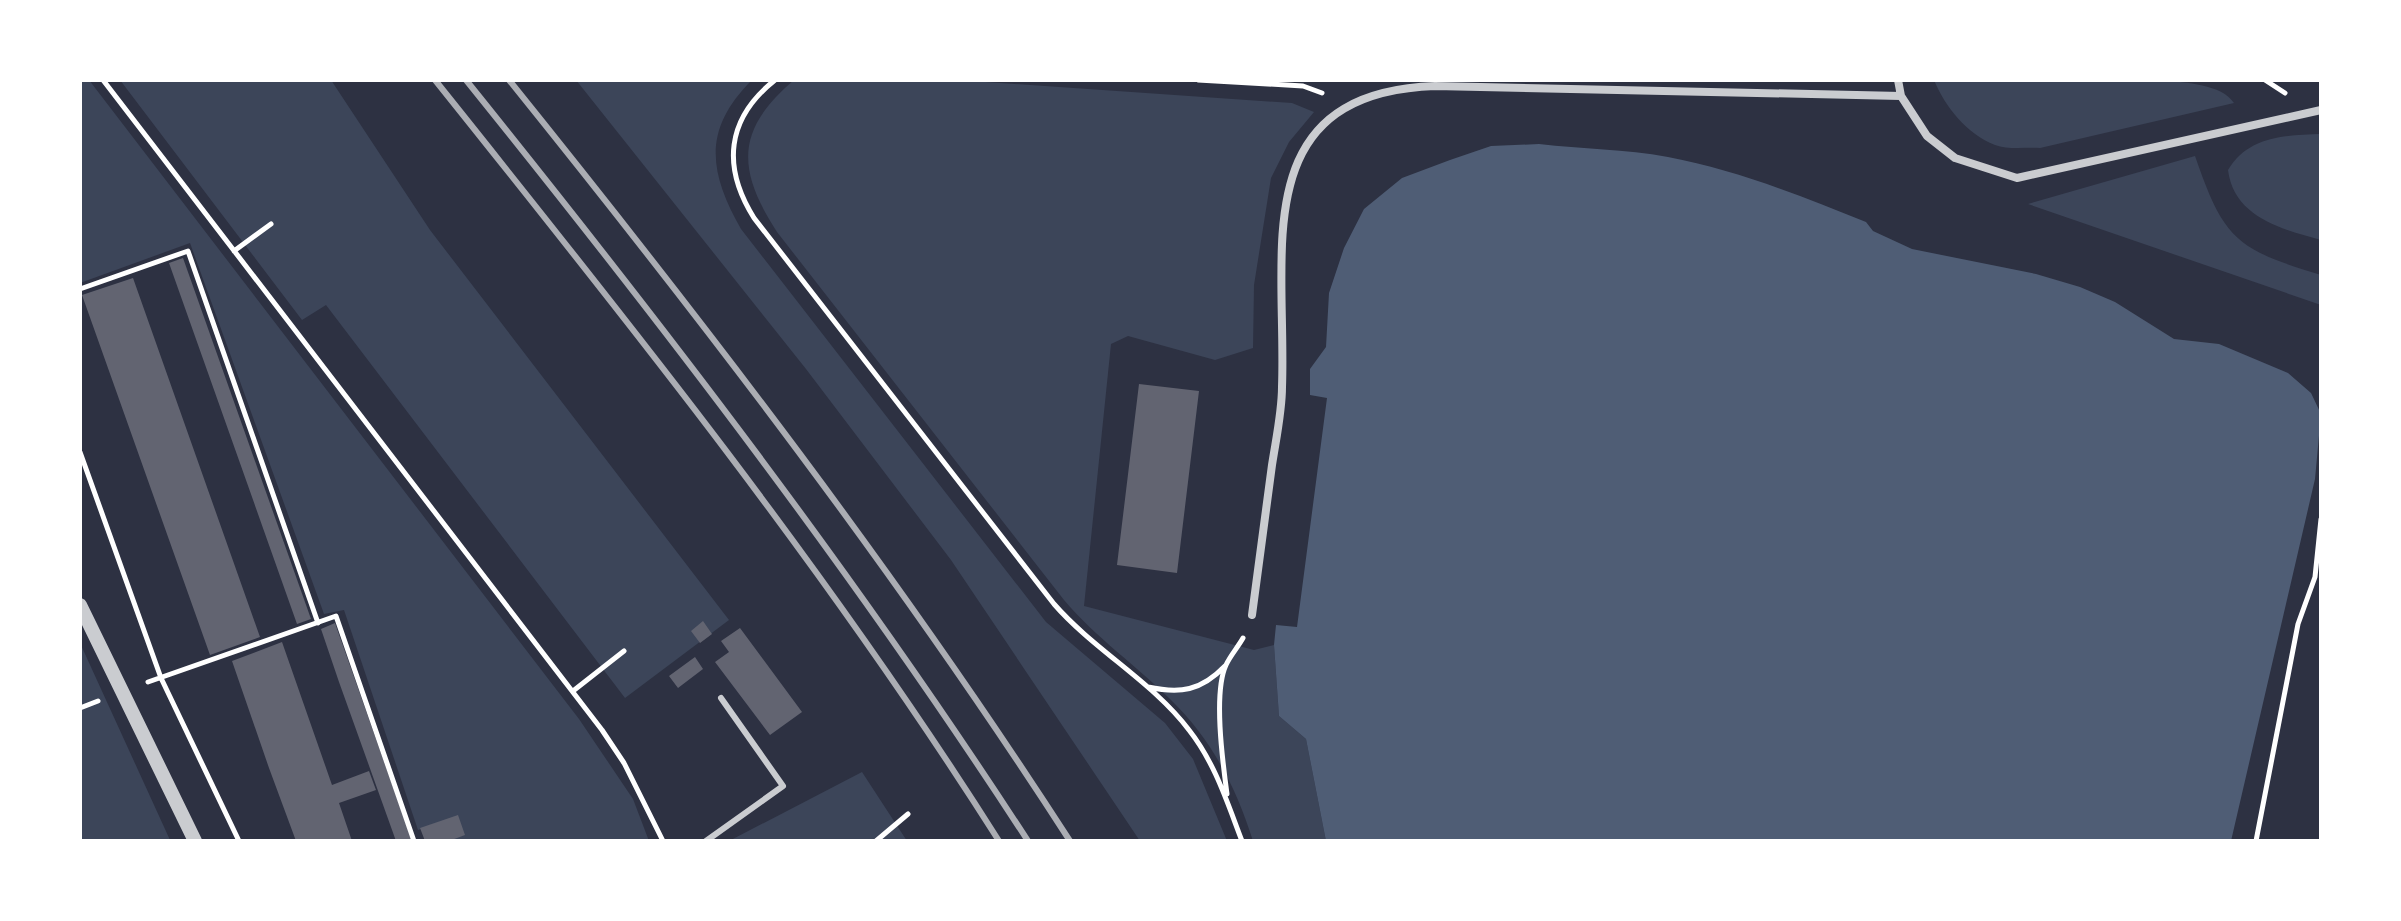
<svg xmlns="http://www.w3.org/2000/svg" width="2401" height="921" font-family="Helvetica,sans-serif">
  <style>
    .green { fill: #3c4559 }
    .water { fill: #4f5d75 }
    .building { fill: #626471 }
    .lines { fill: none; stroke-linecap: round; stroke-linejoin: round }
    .path { stroke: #fff; stroke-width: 5 }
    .service { stroke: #caccd0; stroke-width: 6 }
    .minor { stroke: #caccd0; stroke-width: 8 }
    .tertiary { stroke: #caccd0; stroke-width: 14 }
    .rail { stroke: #abadb3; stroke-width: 6 }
  </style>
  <rect width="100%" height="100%" fill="#2d3142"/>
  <path class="green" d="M 80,80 L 89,80 L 579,719 L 633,799 L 649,841 L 449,841 L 456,817 L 418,830 L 344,610 L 324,614 L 190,243 L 80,283 Z
    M 120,80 L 331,80 L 430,230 L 729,620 L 625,698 L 326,305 L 302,320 Z
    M 576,80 L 752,80 C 702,130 709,172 741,229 L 1046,622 L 1165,723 L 1193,759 L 1227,841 L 1140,841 L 951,560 L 806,369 Z
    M 794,80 L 957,80 L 1292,103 L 1314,112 L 1289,142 L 1271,178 L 1254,285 L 1253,348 L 1215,360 L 1128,336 L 1111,344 L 1084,606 L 1254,650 L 1274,645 L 1279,716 L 1306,739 L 1326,841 L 1253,841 C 1236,787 1212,740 1171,700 C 1136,665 1096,638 1064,600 L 777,232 C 737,170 735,130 794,80 Z
    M 1934,80 L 2164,80 C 2185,83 2222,84 2234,103 L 2040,148 C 2027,147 2008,150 1995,145 C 1967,134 1945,107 1934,80 Z
    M 2321,134 L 2321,240 C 2281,229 2234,217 2228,170 C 2248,136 2285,135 2321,134 Z
    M 2195,156 C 2224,240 2236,249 2321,275 L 2321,305 L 2028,204 Z
    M 80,643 L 170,840 L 170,841 L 80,841 Z
    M 862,772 L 907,841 L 729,841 Z"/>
  <path class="water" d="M 1539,144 C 1582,149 1625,149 1668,157 C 1737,170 1801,196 1866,222 L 1873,231 L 1912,249 L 2036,274 L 2080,287 L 2115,302 L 2174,339 L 2219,344 L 2288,373 L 2311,393 L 2321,414 L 2315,479 L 2231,841 L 1326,841 L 1306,739 L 1279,716 L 1274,645 L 1276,625 L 1297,627 L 1327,398 L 1310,395 L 1310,369 L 1326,347 L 1329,293 L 1344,248 L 1364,209 L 1402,178 L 1450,160 L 1491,146 Z"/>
  <path class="building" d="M 183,258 L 311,619 L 297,624 L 169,263 Z
    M 133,278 L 260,637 L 210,655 L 82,295 Z
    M 1139,384 L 1199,391 L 1177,573 L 1117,565 Z
    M 703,621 L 712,634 L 700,643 L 691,631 Z
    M 335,623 L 412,841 L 396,841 L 339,682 L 321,629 Z
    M 740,628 L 802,712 L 770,735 L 715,662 L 729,652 L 721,641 Z
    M 282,642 L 332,785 L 369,771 L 376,790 L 339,803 L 352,841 L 296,841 L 269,768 L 232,661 Z
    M 695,657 L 703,669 L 678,688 L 669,676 Z
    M 458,815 L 465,835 L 449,841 L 425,841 L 420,828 Z"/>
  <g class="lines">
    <path class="path" d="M 103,80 L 602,730 L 624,763 L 663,841
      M 775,80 C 726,119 722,167 754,218 L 1054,604 C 1094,650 1153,682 1189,730 C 1215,763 1227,802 1242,841
      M 1198,80 L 1303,86 L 1322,93
      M 2265,80 L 2285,93
      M 234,251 L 271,224
      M 80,289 L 188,251 L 318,623
      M 80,452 L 161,678 L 239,841
      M 148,682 L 336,616 L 414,841
      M 1148,687 C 1180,694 1201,691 1225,666
      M 573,691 L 624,651
      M 80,708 L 98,701
      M 1227,794 C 1223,764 1213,693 1226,665 C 1230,656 1238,647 1243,638
      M 876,841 L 908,814
      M 2256,841 L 2298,624 L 2315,577 L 2321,519"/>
    <path class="service" d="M 706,841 L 783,786 L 721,698"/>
    <path class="minor" d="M 1898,80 L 1901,96 L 1927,136 L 1955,158 L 2017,178 L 2321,110
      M 1252,615 C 1259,565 1265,515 1272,465 C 1276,439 1282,412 1282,387 C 1287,253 1245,93 1435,86 L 1901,96"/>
    <path class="tertiary" d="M 80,605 L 195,841"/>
    <path class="rail" d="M 435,80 C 632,326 830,574 999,841
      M 466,80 C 664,326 856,576 1028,841
      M 509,80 C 707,326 899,576 1070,841"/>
  </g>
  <rect width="2401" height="921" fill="none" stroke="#ffffff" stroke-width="164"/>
</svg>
